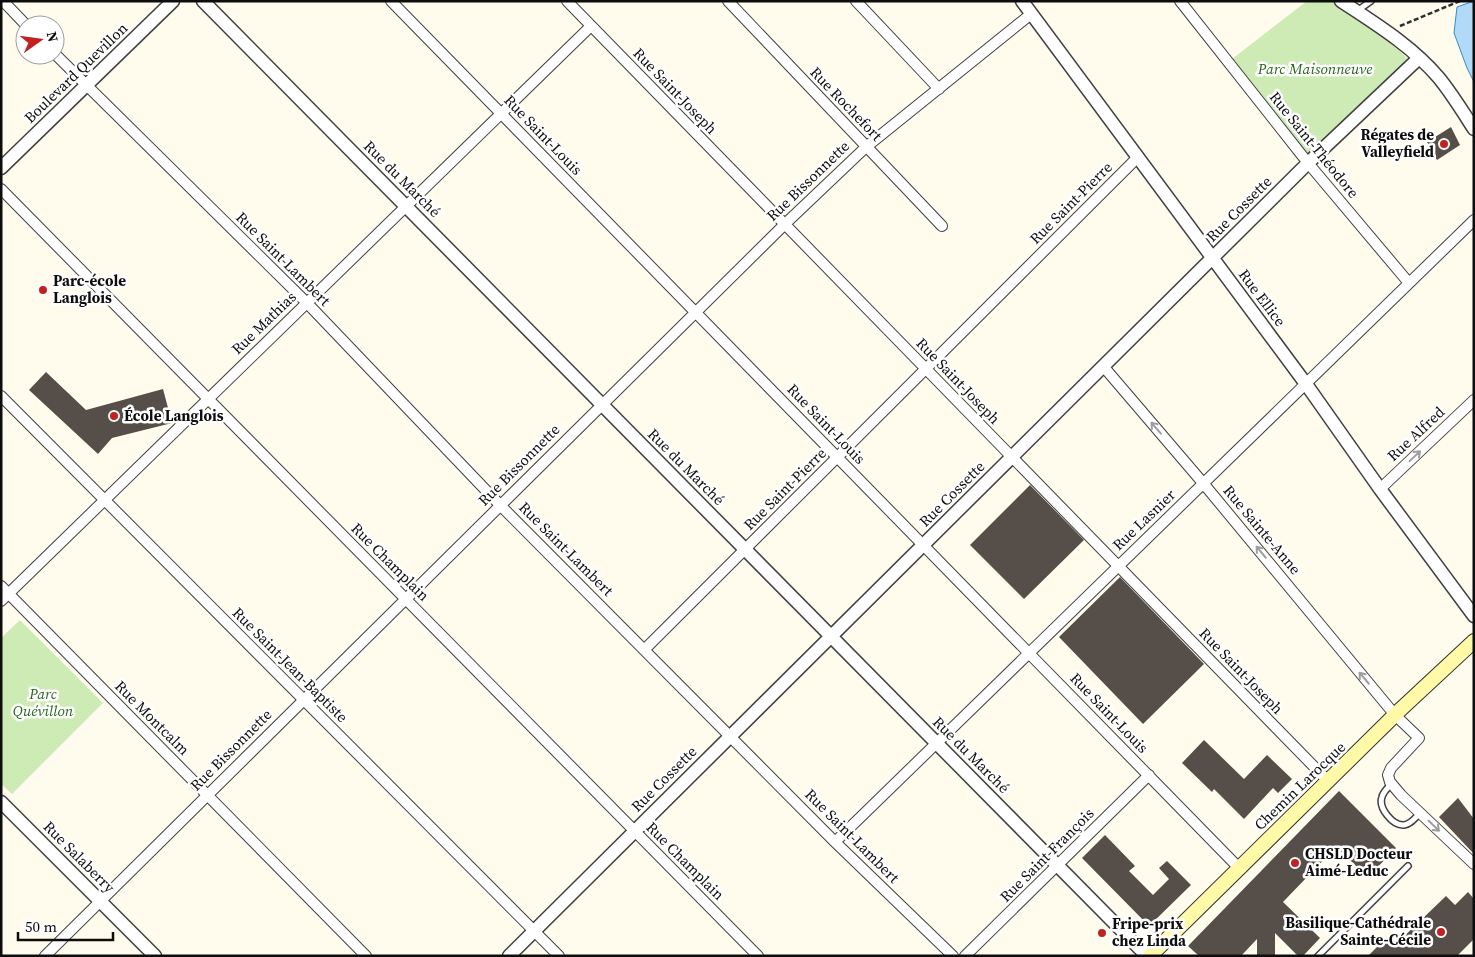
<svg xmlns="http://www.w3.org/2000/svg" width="1475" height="957" font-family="'Source Serif 4',serif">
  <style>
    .green { fill: #cfebb5 }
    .water { fill: #b0daf8; stroke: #348dd2 }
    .building { fill: #564e49 }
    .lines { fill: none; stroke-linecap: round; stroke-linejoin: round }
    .service-casing { stroke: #404040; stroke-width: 8 }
    .minor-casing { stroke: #404040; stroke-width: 12 }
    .tertiary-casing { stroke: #404040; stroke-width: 15 }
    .secondary-casing { stroke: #2f2f2f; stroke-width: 16 }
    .path { stroke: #2f2f2f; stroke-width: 2.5; stroke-dasharray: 5 2.5; stroke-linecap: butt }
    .service { stroke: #fff; stroke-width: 5 }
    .minor { stroke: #fff; stroke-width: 10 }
    .tertiary { stroke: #fff; stroke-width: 12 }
    .secondary { stroke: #fff9a8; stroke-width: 14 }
    .oneway { stroke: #9e9e9e }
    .poi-dot { fill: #c22021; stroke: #fff; stroke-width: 2 }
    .labels { text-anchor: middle; stroke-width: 5; stroke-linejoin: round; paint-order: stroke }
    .park-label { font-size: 15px; font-style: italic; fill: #28671b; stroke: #fff }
    .street-label { font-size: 15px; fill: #0d0d0d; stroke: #fff }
    .poi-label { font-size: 15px; font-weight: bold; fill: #0d0d0d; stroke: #fff; text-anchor: start }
  </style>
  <rect width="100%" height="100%" fill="#fffced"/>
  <path class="green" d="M 1307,1 L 1333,1 L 1386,38 L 1410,61 L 1309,155 L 1232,59 Z
    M 20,620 L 103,703 L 12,794 L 1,784 L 1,638 Z"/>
  <path class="water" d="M 1474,1 L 1474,82 L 1467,68 L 1454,33 L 1457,7 Z"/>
  <path class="building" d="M 1451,127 L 1460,145 L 1437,160 L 1427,142 Z
    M 46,372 L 86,410 L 163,389 L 172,423 L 112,438 L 98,454 L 29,390 Z
    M 1030,485 L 1084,540 L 1024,599 L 970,545 Z
    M 1120,577 L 1204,664 L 1143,724 L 1059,637 Z
    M 1204,740 L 1244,779 L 1267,755 L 1292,779 L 1278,793 L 1273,788 L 1244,819 L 1214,789 L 1212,792 L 1182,763 Z
    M 1339,791 L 1396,848 L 1368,877 L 1336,847 L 1283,902 L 1320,938 L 1303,956 L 1298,956 L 1275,933 L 1275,955 L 1257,955 L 1257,939 L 1241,956 L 1199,956 L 1188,946 Z
    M 1458,798 L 1474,819 L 1474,854 L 1439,817 Z
    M 1105,835 L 1135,866 L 1129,871 L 1153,895 L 1169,879 L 1159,868 L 1167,861 L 1191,885 L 1149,926 L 1082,858 Z
    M 1468,892 L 1474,899 L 1474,939 L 1457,956 L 1368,956 L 1386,938 L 1394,946 L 1446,896 L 1455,905 Z"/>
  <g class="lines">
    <defs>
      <path id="service" d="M 1357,11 L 1371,1
        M 1391,784 C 1388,788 1383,792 1382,797 C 1378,808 1393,826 1404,825 C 1411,824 1415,818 1420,813
        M 1318,956 L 1408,866"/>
      <path id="minor" d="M 3,1 L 26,25
        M 391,1 L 1239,868
        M 567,1 L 1328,781
        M 728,1 L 942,226
        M 856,1 L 939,89
        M 1180,1 L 1308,163 L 1409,283
        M 55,54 L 307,303 L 500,505 L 835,842 L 953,956
        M 1,189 L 758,956
        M 1103,366 L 1203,483 L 1395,715 L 1419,738 L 1391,768 L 1388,775 L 1390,782 L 1401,795 L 1474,864
        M 1,396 L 559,956
        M 1380,489 L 1474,400
        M 1,586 L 366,956
        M 1,601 L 591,26
        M 644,650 L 1137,158
        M 835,842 L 1474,220
        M 45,956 L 785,224 L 866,147 L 1031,14
        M 965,956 L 1149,775"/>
      <path id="tertiary" d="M 203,1 L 1147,956
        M 1022,1 L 1306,384 L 1380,489 L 1474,616
        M 1341,1 C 1376,24 1412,46 1439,78 C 1452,94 1463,112 1474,129
        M 1,168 L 173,1
        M 1,802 L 155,956
        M 509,956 L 1308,163 L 1419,58"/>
      <path id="secondary" d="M 1150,956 L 1401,709 L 1474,641"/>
    </defs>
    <use href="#service" class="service-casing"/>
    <use href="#minor" class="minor-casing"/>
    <use href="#tertiary" class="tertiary-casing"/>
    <use href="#secondary" class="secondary-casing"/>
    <path class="path" d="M 1400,26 L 1460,1"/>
    <use href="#service" class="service"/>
    <use href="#minor" class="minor"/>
    <use href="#tertiary" class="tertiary"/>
    <use href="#secondary" class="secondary"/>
  </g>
  <defs><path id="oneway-shaft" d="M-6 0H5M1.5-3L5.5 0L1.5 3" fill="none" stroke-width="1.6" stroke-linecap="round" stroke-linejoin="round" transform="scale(1.25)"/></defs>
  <g class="oneway">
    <use href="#oneway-shaft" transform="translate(1156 428) rotate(-131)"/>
    <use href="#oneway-shaft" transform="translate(1415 456) rotate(-43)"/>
    <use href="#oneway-shaft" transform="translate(1261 552) rotate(-130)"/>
    <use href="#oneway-shaft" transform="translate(1364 678) rotate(-130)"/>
    <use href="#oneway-shaft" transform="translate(1434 826) rotate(44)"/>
  </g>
  <g class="poi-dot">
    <circle cx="1444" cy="144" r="5"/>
    <circle cx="43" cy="290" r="5"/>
    <circle cx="114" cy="416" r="5"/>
    <circle cx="1295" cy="863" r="5"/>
    <circle cx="1441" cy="932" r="5"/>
    <circle cx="1102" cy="933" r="5"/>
  </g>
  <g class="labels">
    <g class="park-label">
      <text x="1315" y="74">Parc Maisonneuve</text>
      <text x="43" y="699">Parc<tspan x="43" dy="17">Quévillon</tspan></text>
    </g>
    <g class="street-label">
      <text transform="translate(76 73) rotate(-44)" y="5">Boulevard Quevillon</text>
      <text transform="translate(675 91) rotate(46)" y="5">Rue Saint-Joseph</text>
      <text transform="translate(846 104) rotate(46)" y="5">Rue Rochefort</text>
      <text transform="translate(543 135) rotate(46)" y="5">Rue Saint-Louis</text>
      <text transform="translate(1314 145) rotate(51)" y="5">Rue Saint-Théodore</text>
      <text transform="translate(402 179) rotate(45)" y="5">Rue du Marché</text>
      <text transform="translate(808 181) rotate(-44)" y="5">Rue Bissonnette</text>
      <text transform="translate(1071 203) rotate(-45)" y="5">Rue Saint-Pierre</text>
      <text transform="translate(1239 209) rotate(-45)" y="5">Rue Cossette</text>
      <text transform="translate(283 259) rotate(45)" y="5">Rue Saint-Lambert</text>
      <text transform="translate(1262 298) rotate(53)" y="5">Rue Ellice</text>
      <text transform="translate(264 323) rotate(-44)" y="5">Rue Mathias</text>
      <text transform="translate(958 381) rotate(46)" y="5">Rue Saint-Joseph</text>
      <text transform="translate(826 424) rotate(46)" y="5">Rue Saint-Louis</text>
      <text transform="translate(1416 434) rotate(-43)" y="5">Rue Alfred</text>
      <text transform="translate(519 465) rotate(-45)" y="5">Rue Bissonnette</text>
      <text transform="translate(686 467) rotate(45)" y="5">Rue du Marché</text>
      <text transform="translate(785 489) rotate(-45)" y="5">Rue Saint-Pierre</text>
      <text transform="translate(952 494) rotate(-45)" y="5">Rue Cossette</text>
      <text transform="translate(1144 520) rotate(-44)" y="5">Rue Lasnier</text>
      <text transform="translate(1262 530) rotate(50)" y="5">Rue Sainte-Anne</text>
      <text transform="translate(566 549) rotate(45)" y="5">Rue Saint-Lambert</text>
      <text transform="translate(390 562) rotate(45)" y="5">Rue Champlain</text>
      <text transform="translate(290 665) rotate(45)" y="5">Rue Saint-Jean-Baptiste</text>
      <text transform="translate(1241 671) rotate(46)" y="5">Rue Saint-Joseph</text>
      <text transform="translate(1109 713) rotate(46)" y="5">Rue Saint-Louis</text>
      <text transform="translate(152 718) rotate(45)" y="5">Rue Montcalm</text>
      <text transform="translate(231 750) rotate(-45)" y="5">Rue Bissonnette</text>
      <text transform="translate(971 755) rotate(45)" y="5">Rue du Marché</text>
      <text transform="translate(664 779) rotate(-45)" y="5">Rue Cossette</text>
      <text transform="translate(1300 786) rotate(-44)" y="5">Chemin Larocque</text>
      <text transform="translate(852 836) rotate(45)" y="5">Rue Saint-Lambert</text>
      <text transform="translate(1047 855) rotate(-45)" y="5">Rue Saint-François</text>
      <text transform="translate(79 857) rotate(45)" y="5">Rue Salaberry</text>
      <text transform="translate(685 861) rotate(45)" y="5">Rue Champlain</text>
    </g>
    <g class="poi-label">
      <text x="1434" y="140" text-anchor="end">Régates de<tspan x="1434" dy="17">Valleyfield</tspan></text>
      <text x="53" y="286">Parc-école<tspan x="53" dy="17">Langlois</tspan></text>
      <text x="124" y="421">École Langlois</text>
      <text x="1305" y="859">CHSLD Docteur<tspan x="1305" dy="17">Aimé-Leduc</tspan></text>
      <text x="1431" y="928" text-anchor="end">Basilique-Cathédrale<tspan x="1431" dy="17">Sainte-Cécile</tspan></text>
      <text x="1112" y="929">Fripe-prix<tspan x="1112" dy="17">chez Linda</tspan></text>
    </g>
  </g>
  <rect width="1475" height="957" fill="none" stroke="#0d0d0d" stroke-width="5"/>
  <g transform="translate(40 40) rotate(76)"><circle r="24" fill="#ffffff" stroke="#9e9e9e"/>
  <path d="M0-4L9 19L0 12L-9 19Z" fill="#c22021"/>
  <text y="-8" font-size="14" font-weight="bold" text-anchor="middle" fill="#0d0d0d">N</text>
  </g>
  <path d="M18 932v8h95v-8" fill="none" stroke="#0d0d0d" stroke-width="2.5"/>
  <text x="25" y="932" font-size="15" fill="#0d0d0d" stroke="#ffffff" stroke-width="4" paint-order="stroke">50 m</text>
</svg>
